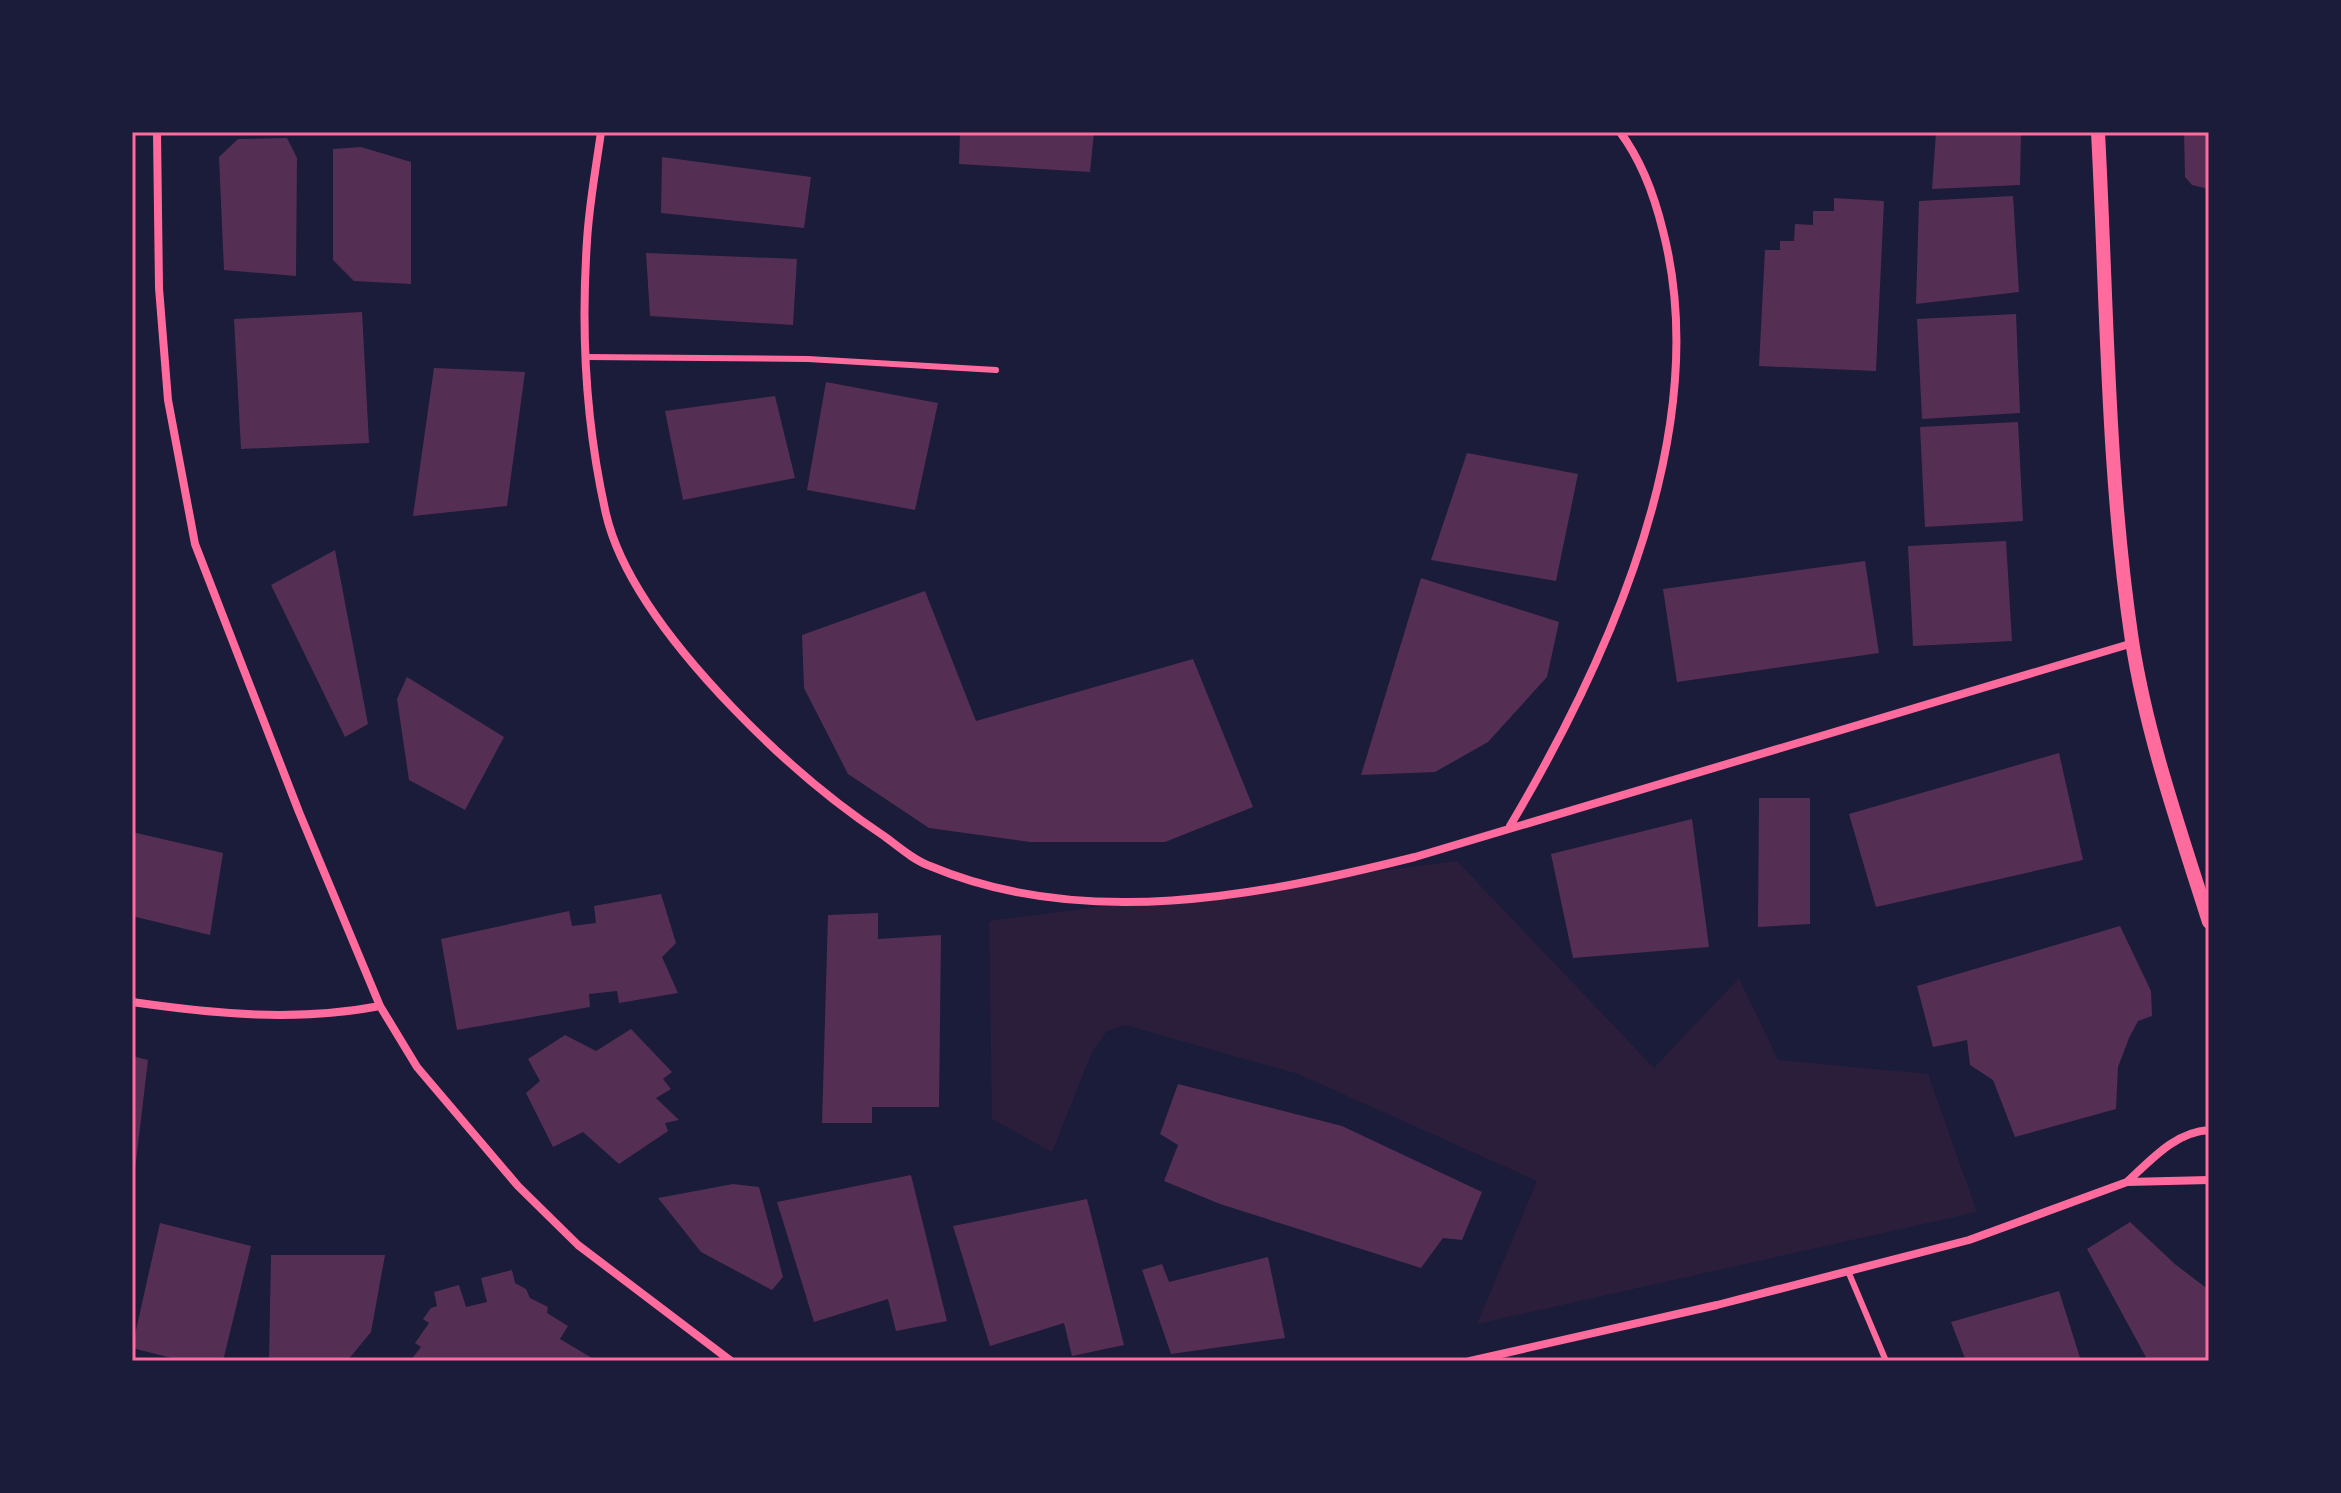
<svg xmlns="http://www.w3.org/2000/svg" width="2341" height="1493" font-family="Overpass,sans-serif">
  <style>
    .green { fill: #2a1e3b }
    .building { fill: #542f53 }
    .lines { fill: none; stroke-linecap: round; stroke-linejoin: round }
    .service { stroke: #ff6b9d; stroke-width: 6 }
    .minor { stroke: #ff6b9d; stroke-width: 8 }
    .tertiary { stroke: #ff6b9d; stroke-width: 14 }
    .neatline { fill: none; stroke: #ff6b9d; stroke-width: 3 }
  </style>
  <rect width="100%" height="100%" fill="#1b1b3a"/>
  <path class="green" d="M 1457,861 L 1654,1068 L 1739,978 L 1778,1060 L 1928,1074 L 1977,1212 L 1477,1324 L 1537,1181 L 1298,1074 L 1125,1025 L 1107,1031 L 1092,1052 L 1052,1152 L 992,1119 L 989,921 Z"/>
  <path class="building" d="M 960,132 L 1094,132 L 1090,172 L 959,164 Z
    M 1936,132 L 2021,132 L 2020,185 L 1932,189 Z
    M 2184,132 L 2209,132 L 2209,189 L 2192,185 L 2185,177 Z
    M 287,138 L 297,158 L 296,276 L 224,270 L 219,157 L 238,139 Z
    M 361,147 L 411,162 L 411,284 L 354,281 L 333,260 L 333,149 Z
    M 662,157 L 811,177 L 804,228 L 661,213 Z
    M 2013,196 L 2019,292 L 1916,304 L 1919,201 Z
    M 1834,198 L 1884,201 L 1876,371 L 1759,366 L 1765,250 L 1780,250 L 1780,241 L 1794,241 L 1795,224 L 1813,225 L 1813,211 L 1834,211 Z
    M 646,253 L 797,259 L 793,325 L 650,316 Z
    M 362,312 L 369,443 L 241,449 L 234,319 Z
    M 2016,314 L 2020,413 L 1922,419 L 1917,319 Z
    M 434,368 L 525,372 L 507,506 L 413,516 Z
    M 826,382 L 938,403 L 915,510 L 807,490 Z
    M 775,396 L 795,478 L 683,500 L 665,411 Z
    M 2018,422 L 2023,521 L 1925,527 L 1920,427 Z
    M 1467,453 L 1578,474 L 1556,581 L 1431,560 Z
    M 2006,541 L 2012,641 L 1913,646 L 1908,546 Z
    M 335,550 L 368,724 L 345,737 L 271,585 Z
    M 1865,561 L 1879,653 L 1677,682 L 1663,589 Z
    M 1421,578 L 1559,622 L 1547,677 L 1488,742 L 1435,772 L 1361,775 Z
    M 925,591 L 976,721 L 1193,659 L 1253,807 L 1165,842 L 1030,842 L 929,828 L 848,774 L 804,688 L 802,635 Z
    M 407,677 L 504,737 L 465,810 L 409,780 L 397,699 Z
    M 2059,753 L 2083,860 L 1876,907 L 1849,814 Z
    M 1759,798 L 1810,798 L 1810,924 L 1758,927 Z
    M 1692,819 L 1709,947 L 1573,958 L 1551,854 Z
    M 132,832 L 223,853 L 210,935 L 132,916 Z
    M 661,894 L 676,943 L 662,957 L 678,993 L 619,1003 L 617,991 L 589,994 L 590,1007 L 457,1030 L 441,939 L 569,911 L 572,926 L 596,923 L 594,906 Z
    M 878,913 L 878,939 L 941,935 L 939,1107 L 872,1107 L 872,1123 L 822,1123 L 828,915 Z
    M 2120,926 L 2151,991 L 2152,1016 L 2138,1021 L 2129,1038 L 2118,1067 L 2116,1109 L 2015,1137 L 1993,1080 L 1970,1065 L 1967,1040 L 1933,1047 L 1917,986 Z
    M 631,1029 L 672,1072 L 663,1079 L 671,1089 L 656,1098 L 679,1120 L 665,1123 L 668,1131 L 619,1164 L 583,1132 L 553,1147 L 526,1093 L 540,1081 L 528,1059 L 565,1035 L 596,1051 Z
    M 132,1056 L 148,1060 L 135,1170 L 132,1169 Z
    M 1178,1084 L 1342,1126 L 1482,1192 L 1462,1240 L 1443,1238 L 1421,1268 L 1220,1204 L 1164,1181 L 1178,1145 L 1160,1134 Z
    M 911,1175 L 947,1321 L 896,1331 L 888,1299 L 814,1322 L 777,1202 Z
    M 733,1184 L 759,1187 L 783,1277 L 772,1290 L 701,1252 L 658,1198 Z
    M 1087,1199 L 1124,1345 L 1072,1356 L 1064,1323 L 990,1346 L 953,1226 Z
    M 2130,1222 L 2176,1265 L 2209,1290 L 2209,1361 L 2148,1361 L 2087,1249 Z
    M 160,1223 L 251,1246 L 223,1361 L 184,1361 L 132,1348 Z
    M 271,1255 L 385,1255 L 371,1332 L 347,1361 L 269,1361 Z
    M 1268,1257 L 1285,1338 L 1171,1354 L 1142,1270 L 1162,1264 L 1169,1282 Z
    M 512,1270 L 515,1283 L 526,1289 L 530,1298 L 548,1307 L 547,1313 L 568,1326 L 560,1339 L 597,1361 L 410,1361 L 421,1347 L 415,1343 L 429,1323 L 423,1319 L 431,1308 L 437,1306 L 434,1292 L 459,1285 L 466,1307 L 487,1302 L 481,1278 Z
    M 2059,1291 L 2081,1361 L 1966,1361 L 1951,1322 Z"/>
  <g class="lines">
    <path class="service" d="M 586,357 L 808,359 L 996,370
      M 1848,1271 L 1886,1361"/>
    <path class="minor" d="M 157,132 L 159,288 L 168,400 L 195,544 L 299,812 L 380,1006 L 417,1067 L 518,1186 L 578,1245 L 731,1361
      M 601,132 C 596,168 589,205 587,241 C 581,330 586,426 606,514 C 622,583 685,658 733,708 C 779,756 828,799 884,836 C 898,846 913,860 930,866 C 1084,931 1259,896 1415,857 L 2133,643
      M 1510,826 C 1609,659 1714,428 1663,231 C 1655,198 1641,160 1620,132
      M 132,1002 C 216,1014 296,1022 380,1006
      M 2127,1182 C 2151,1160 2175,1132 2209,1130
      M 1470,1361 L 1717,1305 L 1969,1240 L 2127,1182 L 2209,1180"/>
    <path class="tertiary" d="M 2098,132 C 2107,301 2107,474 2132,641 C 2147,737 2180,830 2209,922"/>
  </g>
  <rect width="2341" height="1493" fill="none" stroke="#1b1b3a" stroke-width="268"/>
  <rect x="134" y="134" width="2073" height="1225" class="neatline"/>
</svg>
